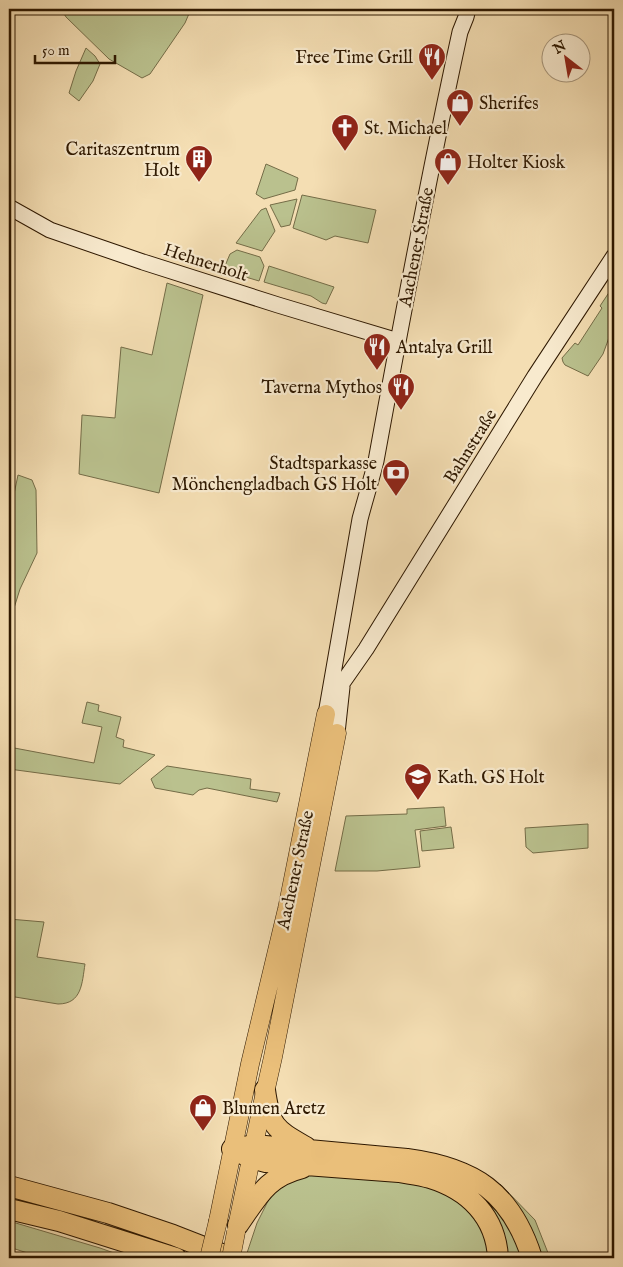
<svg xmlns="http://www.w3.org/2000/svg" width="623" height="1267" font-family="'IM FELL English',serif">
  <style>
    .green { fill: #bac18e; stroke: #746c47 }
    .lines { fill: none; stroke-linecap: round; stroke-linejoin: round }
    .secondary-casing { stroke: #2e1800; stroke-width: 17 }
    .primary-casing { stroke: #2e1800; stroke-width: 19 }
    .highway-casing { stroke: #2e1800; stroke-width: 22 }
    .secondary { stroke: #f8eace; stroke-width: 15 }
    .primary { stroke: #eabf7a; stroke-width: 18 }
    .highway { stroke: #eabf7a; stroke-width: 20 }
    .primary-bridge-casing { stroke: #2e1800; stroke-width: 19; stroke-linecap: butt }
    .primary-bridge { stroke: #eabf7a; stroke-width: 18 }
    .labels { text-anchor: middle; stroke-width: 4.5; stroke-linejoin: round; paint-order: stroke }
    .poi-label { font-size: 18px; fill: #2e1800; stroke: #f8eace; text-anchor: start }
    .street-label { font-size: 18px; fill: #2e1800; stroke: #f8eace }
  </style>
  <rect width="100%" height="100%" fill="#f4deb3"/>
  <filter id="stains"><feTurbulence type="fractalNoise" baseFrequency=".004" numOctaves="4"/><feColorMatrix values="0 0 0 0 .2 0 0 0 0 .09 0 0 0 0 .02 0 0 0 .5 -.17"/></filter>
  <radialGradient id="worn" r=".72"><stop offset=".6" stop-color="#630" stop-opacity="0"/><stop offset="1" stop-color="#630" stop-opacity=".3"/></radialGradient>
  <path class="green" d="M 61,9 L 191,9 L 185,23 L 150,74 L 142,78 L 109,59 L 66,17 Z
    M 86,48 L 95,56 L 100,64 L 93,81 L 79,101 L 69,93 L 76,71 Z
    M 266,164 L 298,178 L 295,190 L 264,199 L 256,194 Z
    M 302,195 L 376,210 L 368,243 L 335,236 L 326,240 L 293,228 Z
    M 297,199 L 290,225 L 281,227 L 270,205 Z
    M 266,208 L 275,231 L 262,251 L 236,243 L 261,210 Z
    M 237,250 L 260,257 L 264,266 L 259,281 L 229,272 L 227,276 L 221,275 L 230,254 Z
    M 269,266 L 334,287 L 326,304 L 322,303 L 311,296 L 264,282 Z
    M 167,283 L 203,295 L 159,493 L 79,474 L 82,415 L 115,418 L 121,347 L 152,355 Z
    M 614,285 L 614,324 L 603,354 L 588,376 L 565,365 L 563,362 L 562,358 L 575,343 L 578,345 L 602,308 L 600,306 Z
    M 18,475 L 32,480 L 36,490 L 37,553 L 20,589 L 9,624 L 9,518 Z
    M 87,702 L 99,705 L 98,711 L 121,717 L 116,737 L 124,740 L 123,747 L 155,755 L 120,784 L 9,769 L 9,747 L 94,763 L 102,727 L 82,723 Z
    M 167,766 L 251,779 L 250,789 L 280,793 L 277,802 L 207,788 L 199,790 L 193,795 L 155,788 L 151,779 Z
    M 444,807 L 446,826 L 415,830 L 420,867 L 377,871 L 335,871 L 346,816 L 407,814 L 407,809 Z
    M 588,824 L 588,848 L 533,853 L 526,847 L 525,828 Z
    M 451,827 L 454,848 L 422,851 L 420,831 Z
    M 9,919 L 44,922 L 37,957 L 85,964 C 82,983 82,1004 58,1004 L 9,996 Z
    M 306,1173 L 413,1183 L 438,1190 L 465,1205 L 484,1229 L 490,1258 L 259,1258 L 247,1253 L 257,1223 L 272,1193 L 278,1185 Z
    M 470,1181 L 501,1209 L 524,1258 L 503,1258 L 501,1241 Z
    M 500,1184 L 535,1220 L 550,1258 L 539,1258 L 516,1208 Z
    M 9,1221 L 100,1248 L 128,1258 L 43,1258 L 9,1247 Z"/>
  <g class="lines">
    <defs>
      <path id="secondary" d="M 9,207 L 50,230 L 143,262 L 278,305 L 398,341
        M 335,697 L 343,682 L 366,649 L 535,376 L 614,256
        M 326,714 L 360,519 C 365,500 371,481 376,461 C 402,318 429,174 460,32 L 466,17 L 468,9
        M 337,733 L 342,687"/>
      <path id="primary" d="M 218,1221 L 250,1064 L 287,909 L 326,714
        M 238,1222 L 262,1106 L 273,1057 L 337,733"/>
      <path id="highway" d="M 265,1090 C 270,1127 275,1129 306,1147
        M 232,1149 L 254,1145 L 407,1159 C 474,1168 511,1192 532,1258
        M 232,1149 L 251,1158 L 266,1162 L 399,1172 C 410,1174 420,1175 430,1178 C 469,1190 496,1217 498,1258
        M 9,1186 L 108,1213 L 173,1235 L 232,1258
        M 9,1209 L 59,1221 L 176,1258
        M 238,1225 C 258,1197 266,1177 302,1168"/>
    </defs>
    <use href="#secondary" class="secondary-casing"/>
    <use href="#primary" class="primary-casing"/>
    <use href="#highway" class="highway-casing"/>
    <use href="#secondary" class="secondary"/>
    <use href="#primary" class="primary"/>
    <use href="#highway" class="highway"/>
    <defs>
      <path id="primary-bridge" d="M 209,1258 L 218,1221
        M 231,1258 L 236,1232"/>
    </defs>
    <use href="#primary-bridge" class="primary-bridge-casing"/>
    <use href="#primary-bridge" class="primary-bridge"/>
  </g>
  <defs>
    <symbol id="restaurant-pin" viewBox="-11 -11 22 30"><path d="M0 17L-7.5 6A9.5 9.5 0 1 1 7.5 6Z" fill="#8f2418" stroke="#f8eace"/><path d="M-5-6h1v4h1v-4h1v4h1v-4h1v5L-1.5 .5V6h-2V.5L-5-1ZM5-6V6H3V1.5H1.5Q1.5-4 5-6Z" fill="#fff"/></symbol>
    <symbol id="shop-pin" viewBox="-11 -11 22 30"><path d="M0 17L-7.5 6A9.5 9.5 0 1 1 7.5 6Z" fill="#8f2418" stroke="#f8eace"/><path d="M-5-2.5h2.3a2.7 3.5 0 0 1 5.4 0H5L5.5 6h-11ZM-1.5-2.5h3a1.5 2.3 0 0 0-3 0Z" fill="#fff"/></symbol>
    <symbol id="church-pin" viewBox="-11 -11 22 30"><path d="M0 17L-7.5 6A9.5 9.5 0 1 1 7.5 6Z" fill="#8f2418" stroke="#f8eace"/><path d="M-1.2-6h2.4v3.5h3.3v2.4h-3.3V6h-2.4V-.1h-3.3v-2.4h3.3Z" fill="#fff"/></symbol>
    <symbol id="building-pin" viewBox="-11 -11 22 30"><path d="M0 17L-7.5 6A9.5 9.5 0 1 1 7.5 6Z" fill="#8f2418" stroke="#f8eace"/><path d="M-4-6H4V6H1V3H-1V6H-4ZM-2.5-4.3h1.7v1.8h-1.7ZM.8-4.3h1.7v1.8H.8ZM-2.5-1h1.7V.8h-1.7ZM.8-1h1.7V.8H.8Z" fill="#fff"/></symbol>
    <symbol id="bank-pin" viewBox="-11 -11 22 30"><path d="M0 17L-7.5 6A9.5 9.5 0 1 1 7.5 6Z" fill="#8f2418" stroke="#f8eace"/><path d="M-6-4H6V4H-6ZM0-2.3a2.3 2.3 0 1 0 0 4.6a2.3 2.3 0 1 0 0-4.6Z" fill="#fff"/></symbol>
    <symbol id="school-pin" viewBox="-11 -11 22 30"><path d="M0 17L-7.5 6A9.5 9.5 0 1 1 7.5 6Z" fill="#8f2418" stroke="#f8eace"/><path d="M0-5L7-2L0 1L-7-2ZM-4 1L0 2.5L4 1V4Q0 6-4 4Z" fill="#fff"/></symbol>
  </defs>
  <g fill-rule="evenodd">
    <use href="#restaurant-pin" x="416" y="41" width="32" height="43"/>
    <use href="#shop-pin" x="444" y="87" width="32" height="43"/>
    <use href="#church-pin" x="329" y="112" width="32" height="43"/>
    <use href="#building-pin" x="183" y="143" width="32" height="43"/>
    <use href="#shop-pin" x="432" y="146" width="32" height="43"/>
    <use href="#restaurant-pin" x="361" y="331" width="32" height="43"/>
    <use href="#restaurant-pin" x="385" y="371" width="32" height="43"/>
    <use href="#bank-pin" x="380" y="457" width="32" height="43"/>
    <use href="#school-pin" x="402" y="761" width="32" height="43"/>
    <use href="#shop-pin" x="187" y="1092" width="32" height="43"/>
  </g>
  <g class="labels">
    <g class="poi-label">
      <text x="413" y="63" text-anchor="end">Free Time Grill</text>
      <text x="479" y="109">Sherifes</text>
      <text x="364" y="134">St. Michael</text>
      <text x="180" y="155" text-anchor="end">Caritaszentrum<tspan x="180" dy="21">Holt</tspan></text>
      <text x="467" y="168">Holter Kiosk</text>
      <text x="396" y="353">Antalya Grill</text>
      <text x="382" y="393" text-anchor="end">Taverna Mythos</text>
      <text x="377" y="469" text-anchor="end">Stadtsparkasse<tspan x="377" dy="21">Mönchengladbach GS Holt</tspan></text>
      <text x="437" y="783">Kath. GS Holt</text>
      <text x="222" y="1114">Blumen Aretz</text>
    </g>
    <g class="street-label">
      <text transform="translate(416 247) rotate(-79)" y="6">Aachener Straße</text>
      <text transform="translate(206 262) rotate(18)" y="6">Hehnerholt</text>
      <text transform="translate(470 446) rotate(-58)" y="6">Bahnstraße</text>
      <text transform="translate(295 870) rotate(-78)" y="6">Aachener Straße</text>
    </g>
  </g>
  <rect width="623" height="1267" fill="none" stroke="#f4deb3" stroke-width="30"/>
  <rect x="10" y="10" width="603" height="1247" fill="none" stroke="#2e1800" stroke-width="2.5"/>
  <rect x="15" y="15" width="593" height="1237" fill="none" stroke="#2e1800"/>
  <g transform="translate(566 58) rotate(329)"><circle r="24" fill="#f8eace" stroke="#a7967c"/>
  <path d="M0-4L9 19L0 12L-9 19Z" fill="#8f2418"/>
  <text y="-8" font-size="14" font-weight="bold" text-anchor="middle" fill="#2e1800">N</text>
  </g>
  <path d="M35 55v8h80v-8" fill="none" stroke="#2e1800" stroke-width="2.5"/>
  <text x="42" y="55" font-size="15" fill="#2e1800" stroke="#f8eace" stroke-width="4" paint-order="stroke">50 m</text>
  <rect width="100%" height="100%" filter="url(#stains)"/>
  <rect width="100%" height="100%" fill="url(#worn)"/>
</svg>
